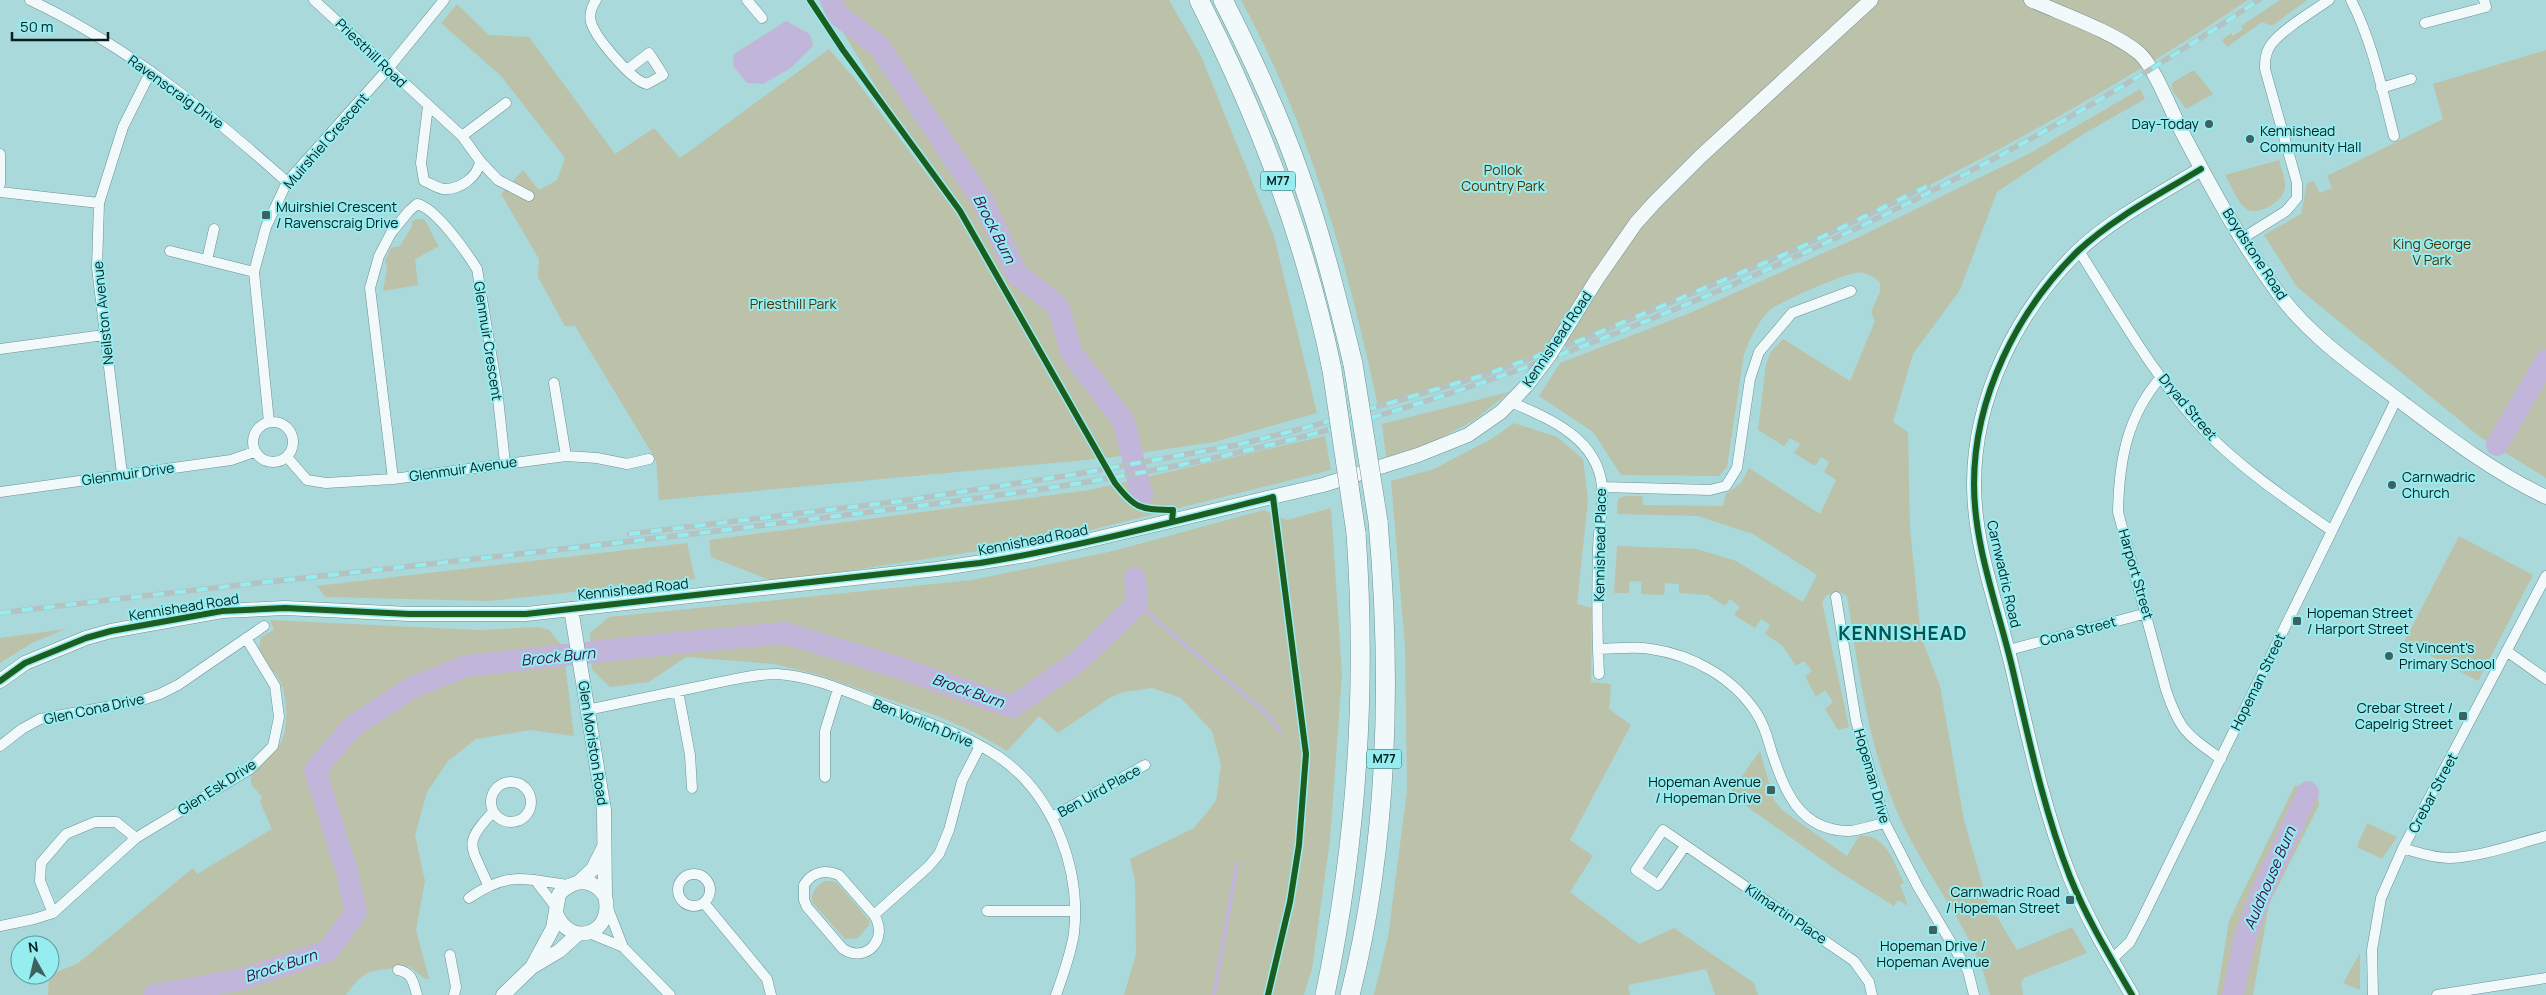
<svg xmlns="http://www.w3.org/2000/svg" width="2546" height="995" font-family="Manrope,sans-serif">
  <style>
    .green { fill: #bcc1a9 }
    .water { fill: #c2b5da }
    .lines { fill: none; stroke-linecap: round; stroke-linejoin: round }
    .stream { stroke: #c2b5da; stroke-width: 4 }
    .river { stroke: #c2b5da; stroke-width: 22 }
    .street-casing { stroke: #6e9092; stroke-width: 11 }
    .secondary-casing { stroke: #6e9092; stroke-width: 15 }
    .highway-casing { stroke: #6e9092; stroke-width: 20 }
    .street { stroke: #f2f9fa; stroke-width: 10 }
    .secondary { stroke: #f2f9fa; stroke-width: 14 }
    .highway { stroke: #f2f9fa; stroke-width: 19 }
    .rail-casing { stroke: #b5c2c2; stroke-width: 5.5 }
    .rail { stroke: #95edf0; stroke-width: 4; stroke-dasharray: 11; stroke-linecap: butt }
    .secondary-bridge-casing { stroke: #6e9092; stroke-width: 15; stroke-linecap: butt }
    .highway-bridge-casing { stroke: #6e9092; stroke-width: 20; stroke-linecap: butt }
    .secondary-bridge { stroke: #f2f9fa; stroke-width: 14 }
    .highway-bridge { stroke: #f2f9fa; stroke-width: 19 }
    .cycleway-casing { stroke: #95edf0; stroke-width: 9 }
    .cycleway { stroke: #1b5e20; stroke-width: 6 }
    .poi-dot { fill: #3e6162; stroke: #95edf0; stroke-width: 2 }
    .labels { text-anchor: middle; stroke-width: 4; stroke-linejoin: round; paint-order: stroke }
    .shield { fill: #95edf0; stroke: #305e5f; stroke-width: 1 }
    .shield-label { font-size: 12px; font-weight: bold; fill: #042021 }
    .street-label { font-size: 14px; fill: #042021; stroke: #95edf0 }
    .poi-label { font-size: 14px; fill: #042021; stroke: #95edf0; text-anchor: start }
    .park-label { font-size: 14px; fill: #4d3505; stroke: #95edf0 }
    .water-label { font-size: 15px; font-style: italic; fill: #3f0d4c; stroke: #95edf0 }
    .district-label { font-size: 19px; font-weight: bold; letter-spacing: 1px; fill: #015355; stroke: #95edf0 }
  </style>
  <rect width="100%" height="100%" fill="#aad9db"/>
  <path class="green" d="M 824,0 L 1169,0 L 1201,56 L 1274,236 L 1317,413 L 1214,442 L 1107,458 L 659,500 L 656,460 L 575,326 L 565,326 L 538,277 L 539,259 L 501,194 L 523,170 L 539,190 L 557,180 L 565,158 L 501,76 L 441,23 L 457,4 L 489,35 L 529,37 L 615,154 L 654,128 L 680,158 L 829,49 L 855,79 L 932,181 Z
    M 1241,0 L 2248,0 C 2086,109 1912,199 1732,277 C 1652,311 1572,345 1489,373 C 1453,386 1415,395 1378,406 C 1348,267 1310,126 1241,0 Z
    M 2280,0 L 2307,0 L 2272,26 L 2262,22 L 2227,47 L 2222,40 L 2231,33 L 2233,36 L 2243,29 L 2241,26 Z
    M 2546,50 L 2546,478 L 2480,437 L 2297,287 L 2264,235 L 2301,214 L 2307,183 L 2314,181 L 2320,193 L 2332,188 L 2327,176 L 2443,119 L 2433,84 Z
    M 2194,70 L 2213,94 L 2186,109 L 2172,90 L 2172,83 Z
    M 2140,89 L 2145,99 L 2085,133 L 1997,192 L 1960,290 L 1913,354 L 1893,422 L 1908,432 L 1910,529 L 1921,637 L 1940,686 L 1964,820 L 1987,900 L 2017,950 L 2072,927 L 2087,953 L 2024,978 L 2021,983 L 2023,995 L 1990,995 C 1976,934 1931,883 1904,827 C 1869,755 1859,674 1847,596 L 1840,592 L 1827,595 L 1822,602 L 1849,727 L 1838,730 L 1825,709 L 1833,702 L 1825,690 L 1816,697 L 1805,676 L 1812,671 L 1804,661 L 1796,666 L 1782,645 L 1765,634 L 1770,625 L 1761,619 L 1755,628 L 1734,615 L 1740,607 L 1730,599 L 1725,606 L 1708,595 L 1679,593 L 1679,584 L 1665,583 L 1664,595 L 1641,594 L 1641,582 L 1630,581 L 1629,593 L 1614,593 L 1617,546 L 1697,549 L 1736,561 L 1803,602 L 1817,575 L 1753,534 L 1698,516 L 1617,514 L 1618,499 L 1625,496 L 1642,496 L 1643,505 L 1723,506 L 1726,494 L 1741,483 L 1749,468 L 1820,514 L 1836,480 L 1824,472 L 1829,462 L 1821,457 L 1815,466 L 1794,453 L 1800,444 L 1790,438 L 1784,446 L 1758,430 L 1766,364 L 1770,353 L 1783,339 L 1850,381 L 1875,321 L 1871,312 L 1880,292 L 1880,282 C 1872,276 1865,271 1855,273 C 1842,275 1779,302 1770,310 C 1758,321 1750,339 1744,354 L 1727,467 L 1719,476 L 1621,475 L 1593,432 L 1539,396 L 1560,363 L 1690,313 L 1859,237 L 2032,152 Z
    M 2279,160 C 2281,168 2286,179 2285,187 C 2285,201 2257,217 2246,209 C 2237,202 2231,185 2225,175 Z
    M 418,219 L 424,219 C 431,228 432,237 439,246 L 415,259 L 418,285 L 383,291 L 387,268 L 385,261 L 391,248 L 400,246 L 412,226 L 412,221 Z
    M 1509,392 L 1476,419 L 1434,442 L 1386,457 L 1382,424 Z
    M 1514,423 L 1557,437 L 1583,459 L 1588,500 L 1577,604 L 1592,608 L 1591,682 L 1611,684 L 1609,709 L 1631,725 L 1570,840 L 1593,856 L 1570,892 L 1639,944 L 1674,928 L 1754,983 L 1758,995 L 1715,995 L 1706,969 L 1628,985 L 1630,995 L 1374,995 L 1388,937 L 1407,791 L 1405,646 L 1391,481 L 1434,469 L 1493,438 Z
    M 1325,436 L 1331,470 L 1067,536 L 1061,534 L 978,551 L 775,582 L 711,557 L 709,540 L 1090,490 Z
    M 1331,508 L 1342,674 L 1330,840 L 1312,969 L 1304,995 L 1124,995 L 1136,954 L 1135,881 L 1130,859 L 1194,828 L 1216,801 L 1221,765 L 1212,731 L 1181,698 L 1152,688 L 1124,692 L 1111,697 L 1058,733 L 1039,716 L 1007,751 L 974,732 L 940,717 L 819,675 L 774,664 L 686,657 L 649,682 L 610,687 L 592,670 L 590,633 L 609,617 L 972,580 L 1113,551 L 1264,510 L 1287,520 Z
    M 2459,536 L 2533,575 L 2478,681 L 2404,642 Z
    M 687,543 L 695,579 L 489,601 L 325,597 L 317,586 Z
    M 270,620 L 478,630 L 538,627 L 549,630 L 563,647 L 574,736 L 530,730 L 476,739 L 448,761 L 427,792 L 415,835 L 425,881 L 416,930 L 429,979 L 425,979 L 409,966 C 374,973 369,963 346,995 L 48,995 L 49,975 L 77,964 L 193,868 L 197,874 L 272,829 L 260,802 L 262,797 L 251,784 L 251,775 C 260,765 277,752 282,740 C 290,722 288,675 267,668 L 259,647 L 261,637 L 274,630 Z
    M 66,629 L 32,643 L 0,663 L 0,638 Z
    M 1760,751 L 1774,800 L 1782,810 L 1847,856 L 1859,836 C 1886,833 1894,864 1904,883 L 1900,884 L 1908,906 L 1898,900 L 1894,906 L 1838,871 L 1729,794 Z
    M 2295,785 L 2318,796 L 2319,805 L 2269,904 L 2253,995 L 2217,995 L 2229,921 Z
    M 2367,823 L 2397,837 L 2382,859 L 2357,847 Z
    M 824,881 L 832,881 L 837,883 L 869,920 L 869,925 L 858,938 L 845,939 L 812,902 C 811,892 816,887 824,881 Z
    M 2360,953 L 2360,990 L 2343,983 Z"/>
  <path class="water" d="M 786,21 L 810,34 L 813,46 L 791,68 L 763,84 L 747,83 L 733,66 L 734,54 Z"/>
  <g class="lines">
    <path class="stream" d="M 1137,604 L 1266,713 L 1280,731
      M 1214,995 L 1237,863"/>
    <path class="river" d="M 831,0 L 838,15 L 879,46 L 983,202 L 1017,274 L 1058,306 L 1071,352 L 1124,422 L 1142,495
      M 2497,445 L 2546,360
      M 154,995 L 243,979 L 328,951 L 356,912 L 347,872 L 315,770 L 353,726 L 413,687 L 466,666 L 676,643 L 785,633 L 903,669 L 1012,707 L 1077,662 L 1137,604 L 1135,578
      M 2233,995 L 2245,937 L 2262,892 L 2308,792"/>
    <defs>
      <path id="street" d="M 30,0 C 125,45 209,112 287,182
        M 314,0 L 462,136 L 480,161 C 478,177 460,190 443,189 C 437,188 430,183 424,181 L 421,163 L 428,106
        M 596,0 C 592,6 589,15 591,22 C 595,37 632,81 647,84 L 663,75 L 649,53 L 627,70
        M 747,0 L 762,18
        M 2351,0 C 2373,43 2382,90 2394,136
        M 2425,23 L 2486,7 L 2484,0
        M 2381,88 L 2411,79
        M 462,136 L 506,103
        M 0,154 L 0,184
        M 480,161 L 498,180 L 529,196
        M 0,192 L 99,203
        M 2243,238 L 2286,211 L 2297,198 L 2297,183 L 2265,69 C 2265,61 2265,54 2270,46 C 2281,30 2312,12 2329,0
        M 170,251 L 254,272
        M 2079,251 C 2118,312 2155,379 2206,432 C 2243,470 2288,500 2332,531
        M 207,260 L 214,229
        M 0,349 L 104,335
        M 2161,377 C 2127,416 2119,461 2118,512 L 2166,690 C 2180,731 2186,734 2221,759
        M 554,383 L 566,456
        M 1511,402 C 1550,419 1597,438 1602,486 C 1604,507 1598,530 1598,551 C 1597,591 1597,633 1599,674
        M253 442a20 20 0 1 1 40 0a20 20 0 1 1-40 0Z
        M 269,422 L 254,272 L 266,227 L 287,182 L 387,70 L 444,0
        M 287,457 L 307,480 L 326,483 L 393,479 L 566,456 L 597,458 L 627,464 L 649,459
        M 122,474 L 97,268 L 99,203 L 123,127 L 151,71
        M 393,479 L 370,288 L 379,256 L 391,233 L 409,211 L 417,204 C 436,208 467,253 477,269 L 497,389 L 505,463
        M 1602,487 L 1710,490 L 1726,486 L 1737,468 L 1750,379 L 1759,352 L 1792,313 L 1851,291
        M 0,492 L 231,460 L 254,452
        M 1836,597 L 1856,721 L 1885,823 L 1918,887 L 1968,971 L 1974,995
        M 1598,649 C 1615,649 1634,646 1651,649 C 1693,655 1734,678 1757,714 C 1765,726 1768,740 1772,753 C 1785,791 1799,830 1848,831 C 1859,831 1873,825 1885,823
        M 2009,650 L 2147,613
        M 2508,652 L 2546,679
        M 678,691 L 690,755 L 692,788
        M 587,710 C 626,702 664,694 702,686 C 727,681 752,674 777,674 C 816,676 856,696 892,709 C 929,723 966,735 999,757 C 1054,795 1081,869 1074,933 C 1071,954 1063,975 1056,995
        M 0,746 L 22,729 L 40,719 L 139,701 L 160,694 L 178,685 L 264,626
        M 825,777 L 825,731 L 838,689
        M491 802a20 20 0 1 1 40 0a20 20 0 1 1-40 0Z
        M 1052,817 L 1145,765
        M 1685,846 L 1658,885 L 1636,870 L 1663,830 L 1854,961 L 1869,982 L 1872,995
        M 2403,848 C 2418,853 2434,858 2450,858 C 2482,857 2515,844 2546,836
        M678 890a16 16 0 1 1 32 0a16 16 0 1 1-32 0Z
        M 535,880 L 555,906
        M 488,885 C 472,846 461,845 493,812
        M 469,898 C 508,871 524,879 568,885
        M 704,903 L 767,979 L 771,995
        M 607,906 L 623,947
        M 987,911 L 1074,911
        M 53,913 L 40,881 L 41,863 L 66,834 L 95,822 L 116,822 L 136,838
        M 874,915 L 839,875 C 825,869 812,872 804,885 L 804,900 L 807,907 L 843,949 C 867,964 889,938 874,915 L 928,867 L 939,854 L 949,830 L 962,781 L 980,746
        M 0,926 L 34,919 L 53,913 L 136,838 L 250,769 L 273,746 L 279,717 L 275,686 L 246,638
        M 589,933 L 623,947 L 670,995
        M 450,955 L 456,987 L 454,995
        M 2111,960 L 2130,942 L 2141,921 L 2397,398
        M 398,970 C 413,973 413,982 417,995
        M 2373,995 L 2372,950 L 2381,898 L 2403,848 L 2546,576
        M 2437,995 L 2546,978"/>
      <path id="secondary" d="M 2031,0 C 2062,14 2114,32 2139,53 C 2155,67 2173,116 2184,136 C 2213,191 2244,248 2282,298 C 2314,340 2362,372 2404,404 C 2449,438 2495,473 2546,497
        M 1597,279 L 1636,223 L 1654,203 L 1701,156 L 1871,0
        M 0,681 L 25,663 L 86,638 L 111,631 L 222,611 L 285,608 L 409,614 L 526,614 L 937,569 L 1027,555 L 1323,485 L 1418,455 L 1468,435 L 1501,412 L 1527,385
        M 579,882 L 593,869 L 603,849
        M 556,913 C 570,949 615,934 605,896 L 604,810 L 571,609
        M 532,967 L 553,928 L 559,894 C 574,879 592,877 605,896
        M 503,995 L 532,967 L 559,951 L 578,934
        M 2132,995 C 2110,957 2087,919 2070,877 C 2044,811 2029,740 2013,671 C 1999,610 1974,548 1974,484 C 1974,397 2017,311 2078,251 C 2113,218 2160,194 2201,169"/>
      <path id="highway" d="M 1199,0 C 1259,118 1306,241 1332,370
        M 1223,0 C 1253,59 1281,119 1302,181 C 1323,241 1338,302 1353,364
        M 1325,995 C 1357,842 1367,689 1356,533
        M 1350,995 C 1389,840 1392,679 1378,521"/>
    </defs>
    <use href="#street" class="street-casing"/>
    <use href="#secondary" class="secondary-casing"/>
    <use href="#highway" class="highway-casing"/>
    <use href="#street" class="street"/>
    <use href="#secondary" class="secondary"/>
    <use href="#highway" class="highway"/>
    <defs>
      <path id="rail" d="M 629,534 L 902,501 L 1077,474 L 1237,445 L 1312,426 L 1488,374 L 1584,339 L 1795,250 L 1928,186
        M 0,613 C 260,581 521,556 781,523 C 934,504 1090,487 1240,452 C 1407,414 1568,356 1725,288 C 1911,208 2090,113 2259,0"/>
    </defs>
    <use href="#rail" class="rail-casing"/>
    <use href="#rail" class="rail"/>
    <defs>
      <path id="secondary-bridge" d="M 1527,385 L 1549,356 L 1597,279"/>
      <path id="highway-bridge" d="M 1353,364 L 1378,521
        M 1332,370 L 1356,533"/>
    </defs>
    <use href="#secondary-bridge" class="secondary-bridge-casing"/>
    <use href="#highway-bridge" class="highway-bridge-casing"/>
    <use href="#secondary-bridge" class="secondary-bridge"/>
    <use href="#highway-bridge" class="highway-bridge"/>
    <defs>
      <path id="cycleway" d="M 810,0 L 843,50 L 960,211 L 1115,483 C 1136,510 1140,509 1173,510 L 1172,522
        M 0,681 L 25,663 L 86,638 L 111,631 L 222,611 L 285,608 L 409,614 L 526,614 L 980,563 C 1079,547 1176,521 1273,497 L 1306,754 L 1299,845 L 1290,902 L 1268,995
        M 2132,995 C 2110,957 2087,919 2070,877 C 2044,811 2029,740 2013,671 C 1999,610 1974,548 1974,484 C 1974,397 2017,311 2078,251 C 2113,218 2160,194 2201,169"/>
    </defs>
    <use href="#cycleway" class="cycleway-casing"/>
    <use href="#cycleway" class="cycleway"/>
  </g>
  <g class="poi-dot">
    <circle cx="2209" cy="124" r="5"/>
    <circle cx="2250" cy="139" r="5"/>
    <rect x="261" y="210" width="10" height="10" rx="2.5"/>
    <circle cx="2392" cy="485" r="5"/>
    <rect x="2292" y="616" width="10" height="10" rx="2.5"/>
    <circle cx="2389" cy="656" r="5"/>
    <rect x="2458" y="711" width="10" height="10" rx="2.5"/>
    <rect x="1766" y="785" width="10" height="10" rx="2.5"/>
    <rect x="2065" y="895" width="10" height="10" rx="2.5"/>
    <rect x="1928" y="925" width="10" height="10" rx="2.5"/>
  </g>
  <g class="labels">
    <g class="shield">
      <rect x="1260.5" y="171.5" width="35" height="19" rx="4"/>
      <rect x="1366.5" y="749.5" width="35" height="19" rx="4"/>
    </g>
    <g class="shield-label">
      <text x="1278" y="185">M77</text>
      <text x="1384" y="763">M77</text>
    </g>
    <g class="street-label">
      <text transform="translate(371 53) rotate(44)" y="5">Priesthill Road</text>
      <text transform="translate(176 92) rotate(36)" y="5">Ravenscraig Drive</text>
      <text transform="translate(326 141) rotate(-49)" y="5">Muirshiel Crescent</text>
      <text transform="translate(2255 254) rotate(57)" y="5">Boydstone Road</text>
      <text transform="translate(103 313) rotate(-96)" y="5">Neilston Avenue</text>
      <text transform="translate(1557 339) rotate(-56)" y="5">Kennishead Road</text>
      <text transform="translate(488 341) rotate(81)" y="5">Glenmuir Crescent</text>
      <text transform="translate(2188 407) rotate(50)" y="5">Dryad Street</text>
      <text transform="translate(463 469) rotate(-8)" y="5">Glenmuir Avenue</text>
      <text transform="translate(128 474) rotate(-8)" y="5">Glenmuir Drive</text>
      <text transform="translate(1033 540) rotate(-11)" y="5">Kennishead Road</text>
      <text transform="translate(1600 545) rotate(-89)" y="5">Kennishead Place</text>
      <text transform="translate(2004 574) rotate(77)" y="5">Carnwadric Road</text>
      <text transform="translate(2136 574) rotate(74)" y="5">Harport Street</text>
      <text transform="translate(633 589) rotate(-6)" y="5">Kennishead Road</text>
      <text transform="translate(184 607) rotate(-9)" y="5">Kennishead Road</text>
      <text transform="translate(2078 631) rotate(-15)" y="5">Cona Street</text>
      <text transform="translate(2258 682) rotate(-64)" y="5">Hopeman Street</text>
      <text transform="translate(94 709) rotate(-12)" y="5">Glen Cona Drive</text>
      <text transform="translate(923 723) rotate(22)" y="5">Ben Vorlich Drive</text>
      <text transform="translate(593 743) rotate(81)" y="5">Glen Moriston Road</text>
      <text transform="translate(1872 776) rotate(74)" y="5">Hopeman Drive</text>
      <text transform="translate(217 787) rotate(-33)" y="5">Glen Esk Drive</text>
      <text transform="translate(1099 791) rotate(-29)" y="5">Ben Uird Place</text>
      <text transform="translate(2433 793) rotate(-62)" y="5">Crebar Street</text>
      <text transform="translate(1786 914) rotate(34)" y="5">Kilmartin Place</text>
    </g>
    <g class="poi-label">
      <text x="2199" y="129" text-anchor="end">Day-Today</text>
      <text x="2260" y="136">Kennishead<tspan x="2260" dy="16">Community Hall</tspan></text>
      <text x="276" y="212">Muirshiel Crescent<tspan x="276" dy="16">/ Ravenscraig Drive</tspan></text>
      <text x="2402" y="482">Carnwadric<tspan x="2402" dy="16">Church</tspan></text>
      <text x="2307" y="618">Hopeman Street<tspan x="2307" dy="16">/ Harport Street</tspan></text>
      <text x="2399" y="653">St Vincent's<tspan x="2399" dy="16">Primary School</tspan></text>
      <text x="2453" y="713" text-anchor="end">Crebar Street /<tspan x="2453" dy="16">Capelrig Street</tspan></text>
      <text x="1761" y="787" text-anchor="end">Hopeman Avenue<tspan x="1761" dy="16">/ Hopeman Drive</tspan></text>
      <text x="2060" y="897" text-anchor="end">Carnwadric Road<tspan x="2060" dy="16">/ Hopeman Street</tspan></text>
      <text x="1933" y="951" text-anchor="middle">Hopeman Drive /<tspan x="1933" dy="16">Hopeman Avenue</tspan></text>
    </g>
    <g class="park-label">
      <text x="1503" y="175">Pollok<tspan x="1503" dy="16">Country Park</tspan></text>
      <text x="2432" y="249">King George<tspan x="2432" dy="16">V Park</tspan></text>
      <text x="793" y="309">Priesthill Park</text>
    </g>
    <g class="water-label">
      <text transform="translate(994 229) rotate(63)" y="5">Brock Burn</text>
      <text transform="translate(558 657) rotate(-6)" y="5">Brock Burn</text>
      <text transform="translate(968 691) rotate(19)" y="5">Brock Burn</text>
      <text transform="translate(2270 878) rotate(-67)" y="5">Auldhouse Burn</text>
      <text transform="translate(281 966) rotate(-18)" y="5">Brock Burn</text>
    </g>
    <g class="district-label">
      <text x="1903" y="640">KENNISHEAD</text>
    </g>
  </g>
  <g transform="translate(35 960) rotate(352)"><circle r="24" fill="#95edf0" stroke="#5b9b9d"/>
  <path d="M0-4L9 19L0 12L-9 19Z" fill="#3e6162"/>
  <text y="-8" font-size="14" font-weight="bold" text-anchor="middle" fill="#042021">N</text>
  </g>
  <path d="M12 32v8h96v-8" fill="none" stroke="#042021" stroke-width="2.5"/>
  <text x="20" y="32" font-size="15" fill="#042021" stroke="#95edf0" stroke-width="4" paint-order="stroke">50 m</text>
</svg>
